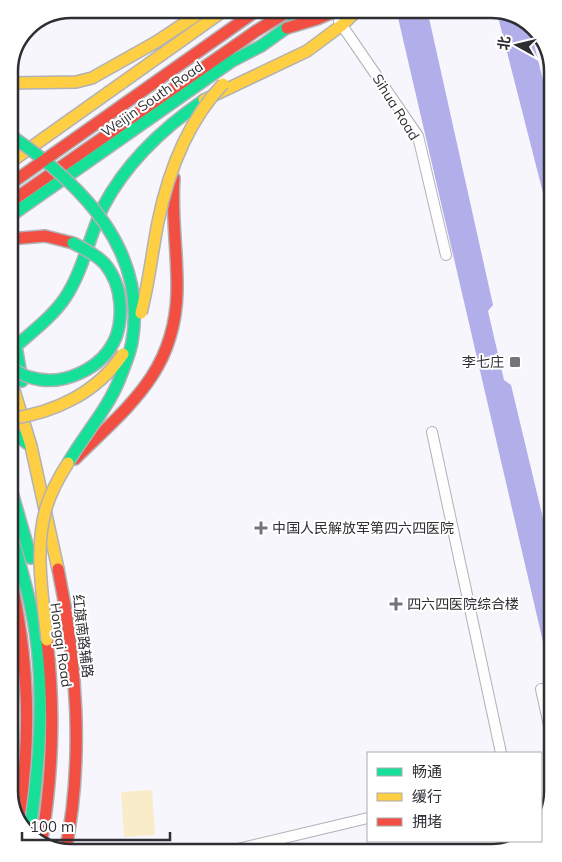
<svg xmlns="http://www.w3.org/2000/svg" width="562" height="862" font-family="Mulish,'Noto Sans SC',sans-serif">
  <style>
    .green { fill: #f8ecc9 }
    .water { fill: #b2aeea }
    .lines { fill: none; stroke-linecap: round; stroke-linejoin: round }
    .street-casing { stroke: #b1b1b6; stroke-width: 12 }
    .fast-casing { stroke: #b1b1b6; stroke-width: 14 }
    .slow-casing { stroke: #b1b1b6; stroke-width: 14 }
    .jam-casing { stroke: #b1b1b6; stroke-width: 14 }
    .street { stroke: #fefeff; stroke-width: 10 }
    .fast { stroke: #16e098; stroke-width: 11 }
    .slow { stroke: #ffcf43; stroke-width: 11 }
    .jam { stroke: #f24e42; stroke-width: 11 }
    .fast-bridge-casing { stroke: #b1b1b6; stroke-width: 14; stroke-linecap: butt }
    .slow-bridge-casing { stroke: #b1b1b6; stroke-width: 14; stroke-linecap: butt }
    .jam-bridge-casing { stroke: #b1b1b6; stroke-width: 14; stroke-linecap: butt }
    .fast-bridge { stroke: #16e098; stroke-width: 11 }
    .slow-bridge { stroke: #ffcf43; stroke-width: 11 }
    .jam-bridge { stroke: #f24e42; stroke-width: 11 }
    .poi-dot { fill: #747479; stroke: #fff; stroke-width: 2 }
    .labels { text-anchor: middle; stroke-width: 4; stroke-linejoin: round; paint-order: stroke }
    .street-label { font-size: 14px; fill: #2e2e33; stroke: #fff }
    .poi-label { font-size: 14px; fill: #2e2e33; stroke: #fff; text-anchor: start }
    .rim { fill: none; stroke: #2e2e33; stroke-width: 2.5 }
  </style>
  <rect width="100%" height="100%" fill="#f6f6fc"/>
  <path class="green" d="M 152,790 L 155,835 L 124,837 L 121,792 Z"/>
  <path class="water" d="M 396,9 L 427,9 L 493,305 L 488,311 L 504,380 L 511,385 L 553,560 L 553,685 Z
    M 496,9 L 526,19 L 529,22 L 531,32 L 553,120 L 553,232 Z"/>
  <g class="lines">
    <defs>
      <path id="street" d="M 339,21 L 418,136 L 446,255
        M 432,432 L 501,753
        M 541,689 L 553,744
        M 221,853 L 368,818"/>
      <path id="fast" d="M 9,217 L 232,61 L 261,46 L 313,9
        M 16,346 C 33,331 52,317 65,298 C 83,271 89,237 103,207 C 126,163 163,128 204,100
        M 9,351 L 16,346 L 22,381
        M 9,435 L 16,435 L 31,446
        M 9,482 L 31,558
        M 9,525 C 19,562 31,599 36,637 C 45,702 39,770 29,835"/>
      <path id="slow" d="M 9,83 L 76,82 L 92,78 L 156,42 L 206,9
        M 204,100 L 307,51 L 342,25 L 359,9
        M 9,163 L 226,9
        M 9,374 L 31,446 L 58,569"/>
      <path id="jam" d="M 9,203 L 256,31 L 292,9
        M 9,239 L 45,236 L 73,243
        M 75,459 C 127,407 175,373 177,292 C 178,254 171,216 174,178
        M 58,569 C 77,659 84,762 65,853
        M 9,570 C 29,658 32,735 18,824
        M 41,845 C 53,776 55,709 47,640"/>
    </defs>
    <use href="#street" class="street-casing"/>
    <use href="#fast" class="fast-casing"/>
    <use href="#slow" class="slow-casing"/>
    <use href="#jam" class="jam-casing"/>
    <use href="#street" class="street"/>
    <use href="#fast" class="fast"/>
    <use href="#slow" class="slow"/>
    <use href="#jam" class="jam"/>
    <defs>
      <path id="fast-bridge" d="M 13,137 C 82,185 148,250 132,342 C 130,354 124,367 120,378 C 108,409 84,435 68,463
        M 9,366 C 15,370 22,375 29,377 C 62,388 103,369 116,337 C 120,326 121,315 120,303 C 119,289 114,275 105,264 C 96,254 84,249 73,243"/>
      <path id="slow-bridge" d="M 141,313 C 149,283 152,252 158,222 C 168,173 188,121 223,84
        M 9,419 C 54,413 97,393 123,354
        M 47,640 C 43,597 34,550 46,508 C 51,492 59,477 68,463"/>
      <path id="jam-bridge" d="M 287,28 L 317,19 L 341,9
        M 9,185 L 259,9"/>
    </defs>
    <use href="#fast-bridge" class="fast-bridge-casing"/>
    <use href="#slow-bridge" class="slow-bridge-casing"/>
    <use href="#jam-bridge" class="jam-bridge-casing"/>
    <use href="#fast-bridge" class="fast-bridge"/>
    <use href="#slow-bridge" class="slow-bridge"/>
    <use href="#jam-bridge" class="jam-bridge"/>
  </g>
  <g class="poi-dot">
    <rect x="509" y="356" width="12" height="12" rx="2.5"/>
    <path d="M258.5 520.5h5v5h5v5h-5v5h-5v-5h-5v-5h5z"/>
    <path d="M393.5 596.5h5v5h5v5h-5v5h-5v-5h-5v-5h5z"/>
  </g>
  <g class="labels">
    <g class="street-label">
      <text transform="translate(152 99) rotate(-35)" y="5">Weijin South Road</text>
      <text transform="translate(396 107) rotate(58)" y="5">Sihua Road</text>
      <text transform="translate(83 636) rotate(83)" y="5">红旗南路辅路</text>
      <text transform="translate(61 645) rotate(82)" y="5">Hongqi Road</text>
    </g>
    <g class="poi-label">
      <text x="504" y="367" text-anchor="end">李七庄</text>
      <text x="272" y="533">中国人民解放军第四六四医院</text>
      <text x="407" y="609">四六四医院综合楼</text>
    </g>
  </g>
  <path d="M0 0H562V862H0ZM71 18H491A53 53 0 0 1 544 71V791A53 53 0 0 1 491 844H71A53 53 0 0 1 18 791V71A53 53 0 0 1 71 18Z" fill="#fff" fill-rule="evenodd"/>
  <path class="rim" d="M71 18H491A53 53 0 0 1 544 71V791A53 53 0 0 1 491 844H71A53 53 0 0 1 18 791V71A53 53 0 0 1 71 18Z"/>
  <rect x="367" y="752" width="175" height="90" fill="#ffffff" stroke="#ababad"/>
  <rect x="377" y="768" width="25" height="8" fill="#16e098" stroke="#ababad"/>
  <text x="412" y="777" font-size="15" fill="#2e2e33">畅通</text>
  <rect x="377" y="793" width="25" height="8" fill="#ffcf43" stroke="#ababad"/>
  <text x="412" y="802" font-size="15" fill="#2e2e33">缓行</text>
  <rect x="377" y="818" width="25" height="8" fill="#f24e42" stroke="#ababad"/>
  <text x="412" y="827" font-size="15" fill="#2e2e33">拥堵</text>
  <g transform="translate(517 45) rotate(278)" stroke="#ffffff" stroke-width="4" paint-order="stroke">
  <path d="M0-4L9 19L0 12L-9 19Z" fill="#2e2e33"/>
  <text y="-8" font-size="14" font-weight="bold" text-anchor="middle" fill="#2e2e33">北</text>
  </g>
  <path d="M22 832v8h148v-8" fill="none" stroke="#2e2e33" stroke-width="2.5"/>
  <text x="30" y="832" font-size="15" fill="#2e2e33" stroke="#ffffff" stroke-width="4" paint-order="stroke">100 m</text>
</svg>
